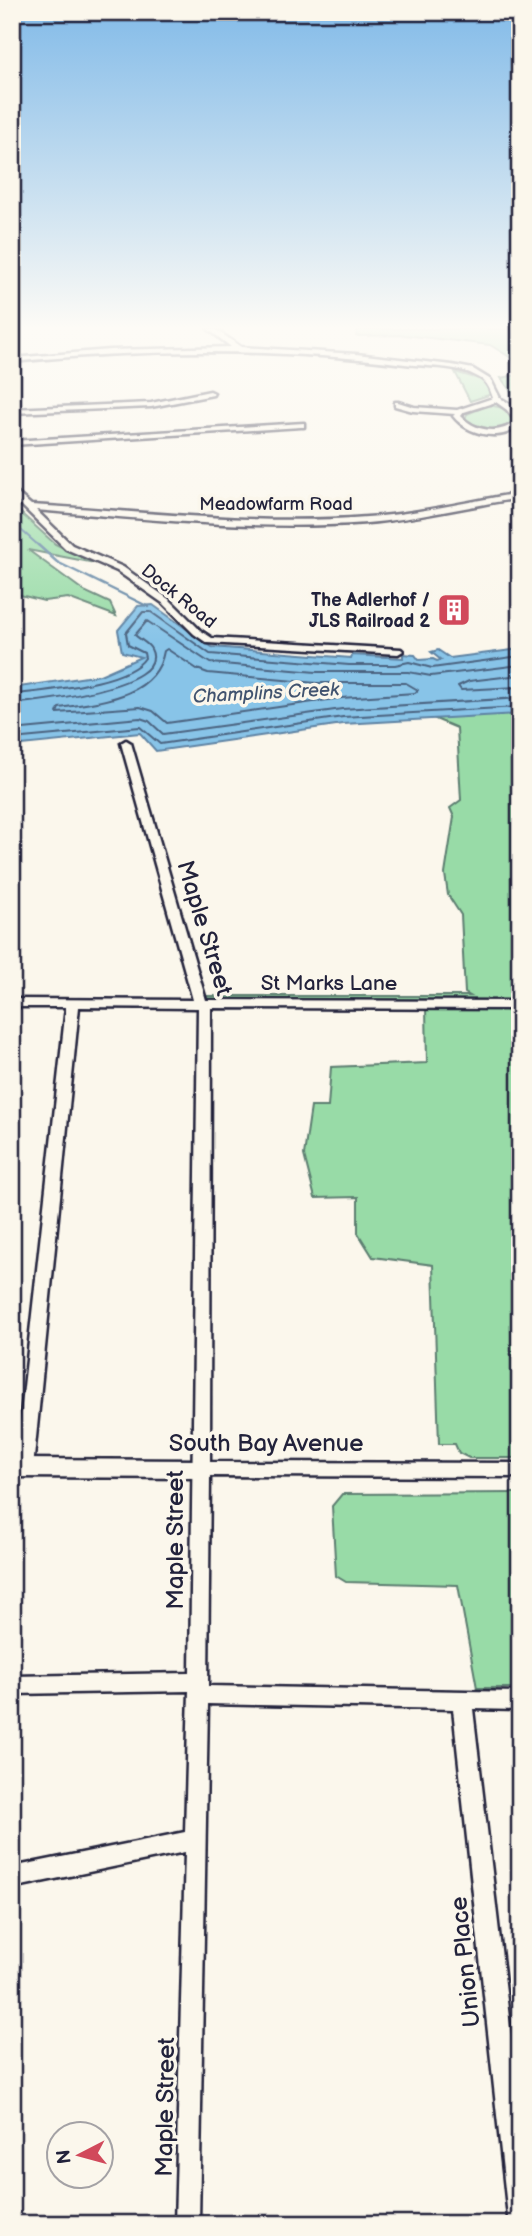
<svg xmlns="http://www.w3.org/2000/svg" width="532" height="2236" font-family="'Balsamiq Sans',sans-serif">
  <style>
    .green { fill: #98dba7; stroke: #5d7e71; stroke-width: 2 }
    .water { fill: #88c4e8; stroke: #5f83a3; stroke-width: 2 }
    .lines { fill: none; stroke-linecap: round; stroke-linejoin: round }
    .shore { stroke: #4b6380; stroke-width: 2 }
    .stream-far1 { stroke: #5f83a3; stroke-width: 2 }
    .stream { stroke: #5f83a3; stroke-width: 2.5 }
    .minor-casing { stroke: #22223b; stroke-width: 5 }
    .tertiary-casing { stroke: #22223b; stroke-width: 5 }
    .minor { fill: #fbf7ec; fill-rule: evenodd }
    .tertiary { fill: #fbf7ec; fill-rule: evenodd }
    .labels { text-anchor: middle; stroke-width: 7; stroke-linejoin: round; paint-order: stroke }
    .far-street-label { font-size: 18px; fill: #22223b; stroke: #fbf7ec }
    .far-poi-label { font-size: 18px; font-weight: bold; fill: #22223b; stroke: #fbf7ec; text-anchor: end }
    .far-water-label { font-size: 19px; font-style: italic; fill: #41536f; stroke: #fbf7ec }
    .street-label { font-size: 21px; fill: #22223b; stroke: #fbf7ec }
    .near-street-label { font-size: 24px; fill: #22223b; stroke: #fbf7ec }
  </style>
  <rect width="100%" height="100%" fill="#fbf7ec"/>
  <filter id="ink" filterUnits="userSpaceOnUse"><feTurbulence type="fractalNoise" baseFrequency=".0143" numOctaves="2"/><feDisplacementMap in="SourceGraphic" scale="14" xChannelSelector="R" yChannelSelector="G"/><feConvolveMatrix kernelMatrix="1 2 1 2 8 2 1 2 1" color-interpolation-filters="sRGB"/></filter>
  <g filter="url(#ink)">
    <path class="green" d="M 358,329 L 520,329 L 520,404 L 501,378 L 516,375 L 513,359 L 490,345 L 404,335 L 356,336 Z
      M 455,372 L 482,380 L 490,389 L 489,395 L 470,401 Z
      M 489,405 L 508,409 L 514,418 L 511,425 L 491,429 L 468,423 L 465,419 L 467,414 Z
      M 12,505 L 55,544 L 95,563 L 28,550 L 84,591 L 110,603 L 116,616 L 68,598 L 44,601 L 12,593 Z
      M 506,713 L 520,714 L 520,1458 L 469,1458 L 459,1453 L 455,1444 L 439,1444 L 433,1265 L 373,1257 L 358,1233 L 358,1197 L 315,1198 L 304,1155 L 311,1107 L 328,1107 L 331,1067 L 427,1063 L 426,1006 L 207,1004 L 197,996 L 470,996 L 465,993 L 461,915 L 448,895 L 445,874 L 454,817 L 450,808 L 461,800 L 457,728 L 433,718 Z
      M 520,1493 L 520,1688 L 477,1688 L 458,1585 L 346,1582 L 336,1576 L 332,1506 L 342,1494 Z"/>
    <path class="water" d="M 153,605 L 212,647 L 351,658 L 352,655 L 403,658 L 403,654 L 415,655 L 419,660 L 433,659 L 437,661 L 441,660 L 431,652 L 438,650 L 450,658 L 520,649 L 520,714 L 343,724 L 156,751 L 140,733 L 12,746 L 12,688 L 100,675 L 141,657 L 122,652 L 118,630 L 138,606 Z"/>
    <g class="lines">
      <path class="shore" d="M 167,649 L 197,669 L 208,673 L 316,683 L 406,683 L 418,690 L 415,693 L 341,698 L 167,723 L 153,711 L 140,707 L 57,713 L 59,708 C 98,702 156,698 164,651 Z
        M 520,675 L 469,681 L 458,686 L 461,690 L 520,687
        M 12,695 C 44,690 127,685 145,658 L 144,653 L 128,645 L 126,633 L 143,612 L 151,612 L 210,654 L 349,665 L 395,665 L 409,662 L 432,668 L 520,656
        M 12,704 C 33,702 172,688 151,649 C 148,643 140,640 135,635 L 147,621 L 210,663 L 316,672 L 408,672 L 431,676 L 520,665
        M 12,730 L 140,718 L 149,721 L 163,734 L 342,709 L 520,698
        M 12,739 L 140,727 L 160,744 L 343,717 L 520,707"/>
      <path class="stream-far1" d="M 12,522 L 39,546"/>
      <path class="stream" d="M 37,544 L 57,562 L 149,607"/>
      <defs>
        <path id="minor" d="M 208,329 L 215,329 L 241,347 L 356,354 L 452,365 L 473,369 L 491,380 L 500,398 L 510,404 L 520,416 L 520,425 C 501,443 468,435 453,416 L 455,414 L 413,411 L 395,406 L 395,402 L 398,402 L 414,407 L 457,410 L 493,398 C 490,389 487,381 478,377 C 458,365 428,367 405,364 C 272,348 146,349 12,362 L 12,358 L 110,350 L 231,347 ZM 496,402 L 507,410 L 515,421 C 501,436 474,431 461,416 L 464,412 Z
          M 210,391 L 214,393 L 213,395 L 151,407 L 12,413 L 12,409 L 151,403 Z
          M 304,423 L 304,427 L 301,427 L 12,445 L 12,441 Z
          M 12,489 L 31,505 C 143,511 254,526 367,517 C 418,514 469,501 520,493 L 520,498 C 469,506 418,519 367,523 C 257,531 146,519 36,510 L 72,545 L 123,567 L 170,600 L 200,630 L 212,638 L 401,649 L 403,651 L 398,654 L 207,643 L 194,634 L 164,604 L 117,571 L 66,549 L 12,496 Z
          M 126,740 L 131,743 L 206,1000 L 520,1001 L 520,1009 L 211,1008 L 210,1462 L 520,1463 L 520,1477 L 210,1476 L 208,1686 L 520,1692 L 520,1710 L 473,1709 L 520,2112 L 520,2224 L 511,2224 L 508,2217 L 453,1709 L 208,1704 L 199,2224 L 175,2224 L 185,1852 L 12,1888 L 12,1867 L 185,1832 L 189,1691 L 12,1694 L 12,1676 L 190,1673 L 198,1008 L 79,1007 L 33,1468 L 30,1473 L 24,1475 L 18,1473 L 15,1468 L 66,1007 L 12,1007 L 12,999 L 193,1000 L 121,743 Z"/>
        <path id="tertiary" d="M 12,1459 L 200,1460 L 208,1463 L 211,1469 L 208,1475 L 200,1478 L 12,1477 Z"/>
      </defs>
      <use href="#minor" class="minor-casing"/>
      <use href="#tertiary" class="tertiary-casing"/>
      <use href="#minor" class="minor"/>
      <use href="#tertiary" class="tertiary"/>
    </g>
  </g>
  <linearGradient id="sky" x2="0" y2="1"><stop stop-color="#81bae8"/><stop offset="0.51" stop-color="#fdfbf6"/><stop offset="1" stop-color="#fdfbf6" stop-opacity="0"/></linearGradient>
  <rect width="532" height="642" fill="url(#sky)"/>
  <defs>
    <symbol id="building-square" viewBox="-11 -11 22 22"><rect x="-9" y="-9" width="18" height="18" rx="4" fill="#d1495b" stroke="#fbf7ec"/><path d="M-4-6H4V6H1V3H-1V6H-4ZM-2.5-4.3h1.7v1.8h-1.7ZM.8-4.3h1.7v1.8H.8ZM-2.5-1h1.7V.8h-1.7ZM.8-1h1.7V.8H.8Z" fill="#fff"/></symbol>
  </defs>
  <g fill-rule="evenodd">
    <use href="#building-square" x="435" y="591" width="38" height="38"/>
  </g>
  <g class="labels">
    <g class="far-street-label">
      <text x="276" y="510">Meadowfarm Road</text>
      <text transform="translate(179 596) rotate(39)" y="6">Dock Road</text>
    </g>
    <g class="far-poi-label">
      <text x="430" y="606">The Adlerhof /<tspan x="430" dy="21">JLS Railroad 2</tspan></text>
    </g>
    <g class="far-water-label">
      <text transform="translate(266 692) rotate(-3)" y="7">Champlins Creek</text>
    </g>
    <g class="street-label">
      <text x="329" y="990">St Marks Lane</text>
    </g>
    <g class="near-street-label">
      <text transform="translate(205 928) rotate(73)" y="8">Maple Street</text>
      <text x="266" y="1451">South Bay Avenue</text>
      <text transform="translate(175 1540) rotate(-90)" y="8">Maple Street</text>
      <text transform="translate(465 1962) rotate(-96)" y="8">Union Place</text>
      <text transform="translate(165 2107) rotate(-89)" y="8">Maple Street</text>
    </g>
  </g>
  <rect width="532" height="2236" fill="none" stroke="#fbf7ec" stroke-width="42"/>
  <rect x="21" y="21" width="490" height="2194" fill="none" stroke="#22223b" stroke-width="2.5" filter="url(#ink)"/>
  <g transform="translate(80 2155) rotate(264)"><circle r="33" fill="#fbf7ec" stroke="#a4a2a5" stroke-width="2"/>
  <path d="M0-5L12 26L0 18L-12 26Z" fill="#d1495b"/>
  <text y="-10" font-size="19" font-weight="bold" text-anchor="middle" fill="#22223b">N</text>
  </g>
</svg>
